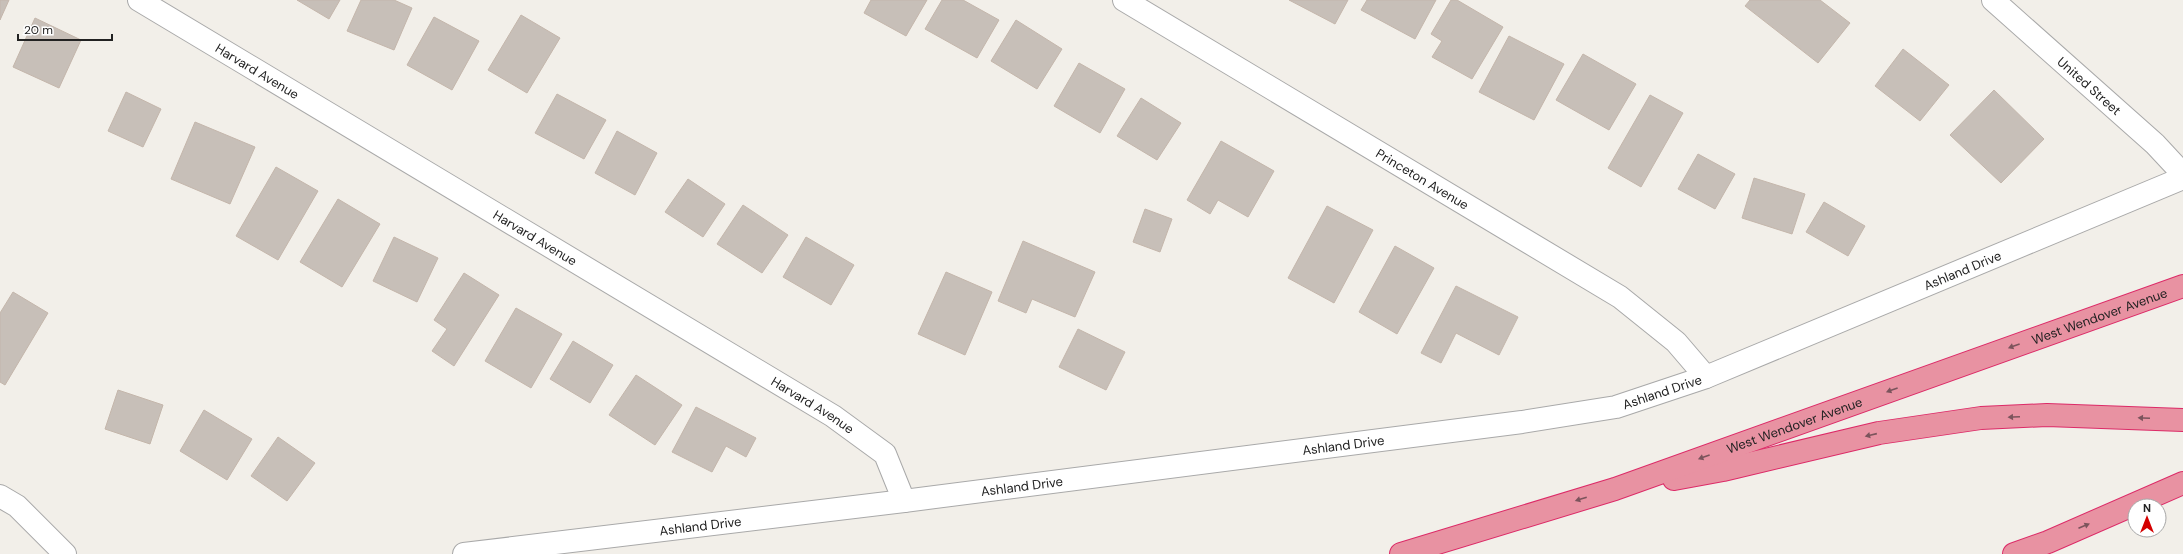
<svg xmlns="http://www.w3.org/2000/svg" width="2183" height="554" font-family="'DM Sans',sans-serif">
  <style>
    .building { fill: #c7bfb8; stroke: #c4b6ab }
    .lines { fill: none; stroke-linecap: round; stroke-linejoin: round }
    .minor-casing { stroke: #a9a9a9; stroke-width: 24 }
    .highway-casing { stroke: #dc2a67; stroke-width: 24 }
    .minor { stroke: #fff; stroke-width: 22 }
    .highway { stroke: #e892a2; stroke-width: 22 }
    .oneway { fill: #7b545c }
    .labels { text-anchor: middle; stroke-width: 3; stroke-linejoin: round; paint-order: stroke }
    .street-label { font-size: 13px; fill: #222; stroke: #fff }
  </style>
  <rect width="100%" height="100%" fill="#f2efe9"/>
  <path class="building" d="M 0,0 L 9,0 L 0,20 Z
    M 297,0 L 340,0 L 329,19 Z
    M 361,0 L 394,0 L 412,8 L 394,50 L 347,31 Z
    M 871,0 L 927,0 L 906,36 L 864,13 Z
    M 942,0 L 963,0 L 999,20 L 977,58 L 925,29 Z
    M 1289,0 L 1348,0 L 1335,24 Z
    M 1367,0 L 1436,0 L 1415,39 L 1361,10 Z
    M 1451,0 L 1457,0 L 1503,27 L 1472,79 L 1432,57 L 1442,41 L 1431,34 Z
    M 1750,0 L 1820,0 L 1850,23 L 1818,63 L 1745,6 Z
    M 521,15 L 560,38 L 527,93 L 488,70 Z
    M 434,17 L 479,41 L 452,90 L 407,65 Z
    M 35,18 L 81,40 L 59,88 L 13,67 Z
    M 1016,20 L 1062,49 L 1037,89 L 991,61 Z
    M 1509,36 L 1564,64 L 1534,120 L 1479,92 Z
    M 1903,49 L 1949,85 L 1920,121 L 1875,86 Z
    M 1583,54 L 1636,84 L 1609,130 L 1556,100 Z
    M 1079,63 L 1125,89 L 1100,133 L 1054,106 Z
    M 1994,90 L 2044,139 L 2001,183 L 1950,135 Z
    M 126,92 L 161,109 L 143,147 L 108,131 Z
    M 557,94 L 606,120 L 584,159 L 535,133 Z
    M 1650,95 L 1683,113 L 1641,187 L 1608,168 Z
    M 1141,98 L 1181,123 L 1157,160 L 1117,136 Z
    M 195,122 L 255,147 L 230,204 L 171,179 Z
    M 617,131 L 657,153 L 635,195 L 595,173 Z
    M 1221,141 L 1274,171 L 1248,217 L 1218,200 L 1210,214 L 1187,200 Z
    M 1698,154 L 1735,174 L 1715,209 L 1678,189 Z
    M 276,167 L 318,191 L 278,260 L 236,236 Z
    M 1754,178 L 1805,194 L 1792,234 L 1742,218 Z
    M 688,179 L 725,204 L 703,237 L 665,212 Z
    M 338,199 L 380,224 L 342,287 L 300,262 Z
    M 1824,202 L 1865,226 L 1848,256 L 1806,232 Z
    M 743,205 L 788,235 L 762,273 L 717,244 Z
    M 1327,206 L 1373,230 L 1334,303 L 1288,278 Z
    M 1145,209 L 1172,219 L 1160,252 L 1133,242 Z
    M 394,237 L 438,258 L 417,302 L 373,281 Z
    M 806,237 L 854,265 L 831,305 L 783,277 Z
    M 1023,241 L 1095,272 L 1075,317 L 1032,299 L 1026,313 L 998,301 Z
    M 1395,246 L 1434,268 L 1397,334 L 1359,312 Z
    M 946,272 L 992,292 L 965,355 L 918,334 Z
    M 464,273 L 499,295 L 454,366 L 432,351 L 447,329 L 434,320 Z
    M 1456,286 L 1518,317 L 1499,355 L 1456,333 L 1441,363 L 1421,353 Z
    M 13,292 L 48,313 L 5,385 L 0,382 L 0,313 Z
    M 516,308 L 562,334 L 531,388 L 485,361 Z
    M 1078,329 L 1125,352 L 1106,390 L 1059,367 Z
    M 573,341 L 613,365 L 590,403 L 550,379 Z
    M 636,375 L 682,405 L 655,445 L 609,415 Z
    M 118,390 L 163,405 L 150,444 L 105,429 Z
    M 696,407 L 756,438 L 746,457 L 726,446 L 712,472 L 672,452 Z
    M 204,410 L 252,439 L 227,480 L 180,451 Z
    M 278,437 L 315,463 L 287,501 L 251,476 Z"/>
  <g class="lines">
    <defs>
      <g id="minor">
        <path id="s1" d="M 139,0 L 833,416 L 885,454 L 904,501"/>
        <path id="s2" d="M 1124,0 L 1620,297 L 1676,342 L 1706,377"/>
        <path id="s3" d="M 1993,0 L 2155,144 L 2183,174"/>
        <path d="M 0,496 L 17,506 L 65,554"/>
        <path id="s4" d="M 464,554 L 904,501 L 1522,422 L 1616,407 L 1706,377 L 2183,178"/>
      </g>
      <g id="highway">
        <path d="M 1674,479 L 1723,470 L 1879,433 L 1981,418 L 2047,415 L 2183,420"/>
        <path id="s5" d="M 1401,554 L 1615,489 L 2183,286"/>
        <path d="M 2014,554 L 2048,542 L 2183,483"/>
      </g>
    </defs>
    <use href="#minor" class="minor-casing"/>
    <use href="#highway" class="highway-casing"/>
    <use href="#minor" class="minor"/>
    <use href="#highway" class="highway"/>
  </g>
  <defs><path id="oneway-solid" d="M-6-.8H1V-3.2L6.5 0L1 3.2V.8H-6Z"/></defs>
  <g class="oneway">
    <use href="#oneway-solid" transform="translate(2014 346) rotate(160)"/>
    <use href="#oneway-solid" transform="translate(1892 390) rotate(160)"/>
    <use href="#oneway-solid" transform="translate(2014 417) rotate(177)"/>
    <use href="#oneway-solid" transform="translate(2144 418) rotate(-178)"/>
    <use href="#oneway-solid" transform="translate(1871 435) rotate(167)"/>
    <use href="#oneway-solid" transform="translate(1704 457) rotate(160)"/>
    <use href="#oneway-solid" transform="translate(1581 499) rotate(163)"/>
    <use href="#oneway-solid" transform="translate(2084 526) rotate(-23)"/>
  </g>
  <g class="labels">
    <g class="street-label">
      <text dy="5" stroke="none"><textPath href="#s1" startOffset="138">Harvard Avenue</textPath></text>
      <text dy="5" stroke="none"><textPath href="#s3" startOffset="129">United Street</textPath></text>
      <text dy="5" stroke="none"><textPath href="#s2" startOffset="348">Princeton Avenue</textPath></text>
      <text dy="5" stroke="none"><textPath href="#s1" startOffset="462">Harvard Avenue</textPath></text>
      <text dy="5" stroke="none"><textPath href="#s4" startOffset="1534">Ashland Drive</textPath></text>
      <text dy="5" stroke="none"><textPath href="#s5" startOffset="738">West Wendover Avenue</textPath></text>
      <text dy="5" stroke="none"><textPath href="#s4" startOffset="1210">Ashland Drive</textPath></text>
      <text dy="5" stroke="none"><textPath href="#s1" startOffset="786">Harvard Avenue</textPath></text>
      <text dy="5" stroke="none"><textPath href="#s5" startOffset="414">West Wendover Avenue</textPath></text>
      <text dy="5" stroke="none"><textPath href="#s4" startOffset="886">Ashland Drive</textPath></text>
      <text dy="5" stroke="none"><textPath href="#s4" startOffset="562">Ashland Drive</textPath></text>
      <text dy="5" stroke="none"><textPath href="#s4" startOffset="238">Ashland Drive</textPath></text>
    </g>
  </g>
  <g transform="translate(2147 518)"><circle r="19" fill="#ffffff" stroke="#a7a7a7"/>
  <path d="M0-3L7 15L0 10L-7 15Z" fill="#d40000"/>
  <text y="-6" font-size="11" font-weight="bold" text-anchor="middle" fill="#222222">N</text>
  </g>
  <path d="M18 34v6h94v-6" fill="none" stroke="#222222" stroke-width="2"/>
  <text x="24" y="34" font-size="12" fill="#222222" stroke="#ffffff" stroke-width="3" paint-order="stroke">20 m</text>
</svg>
